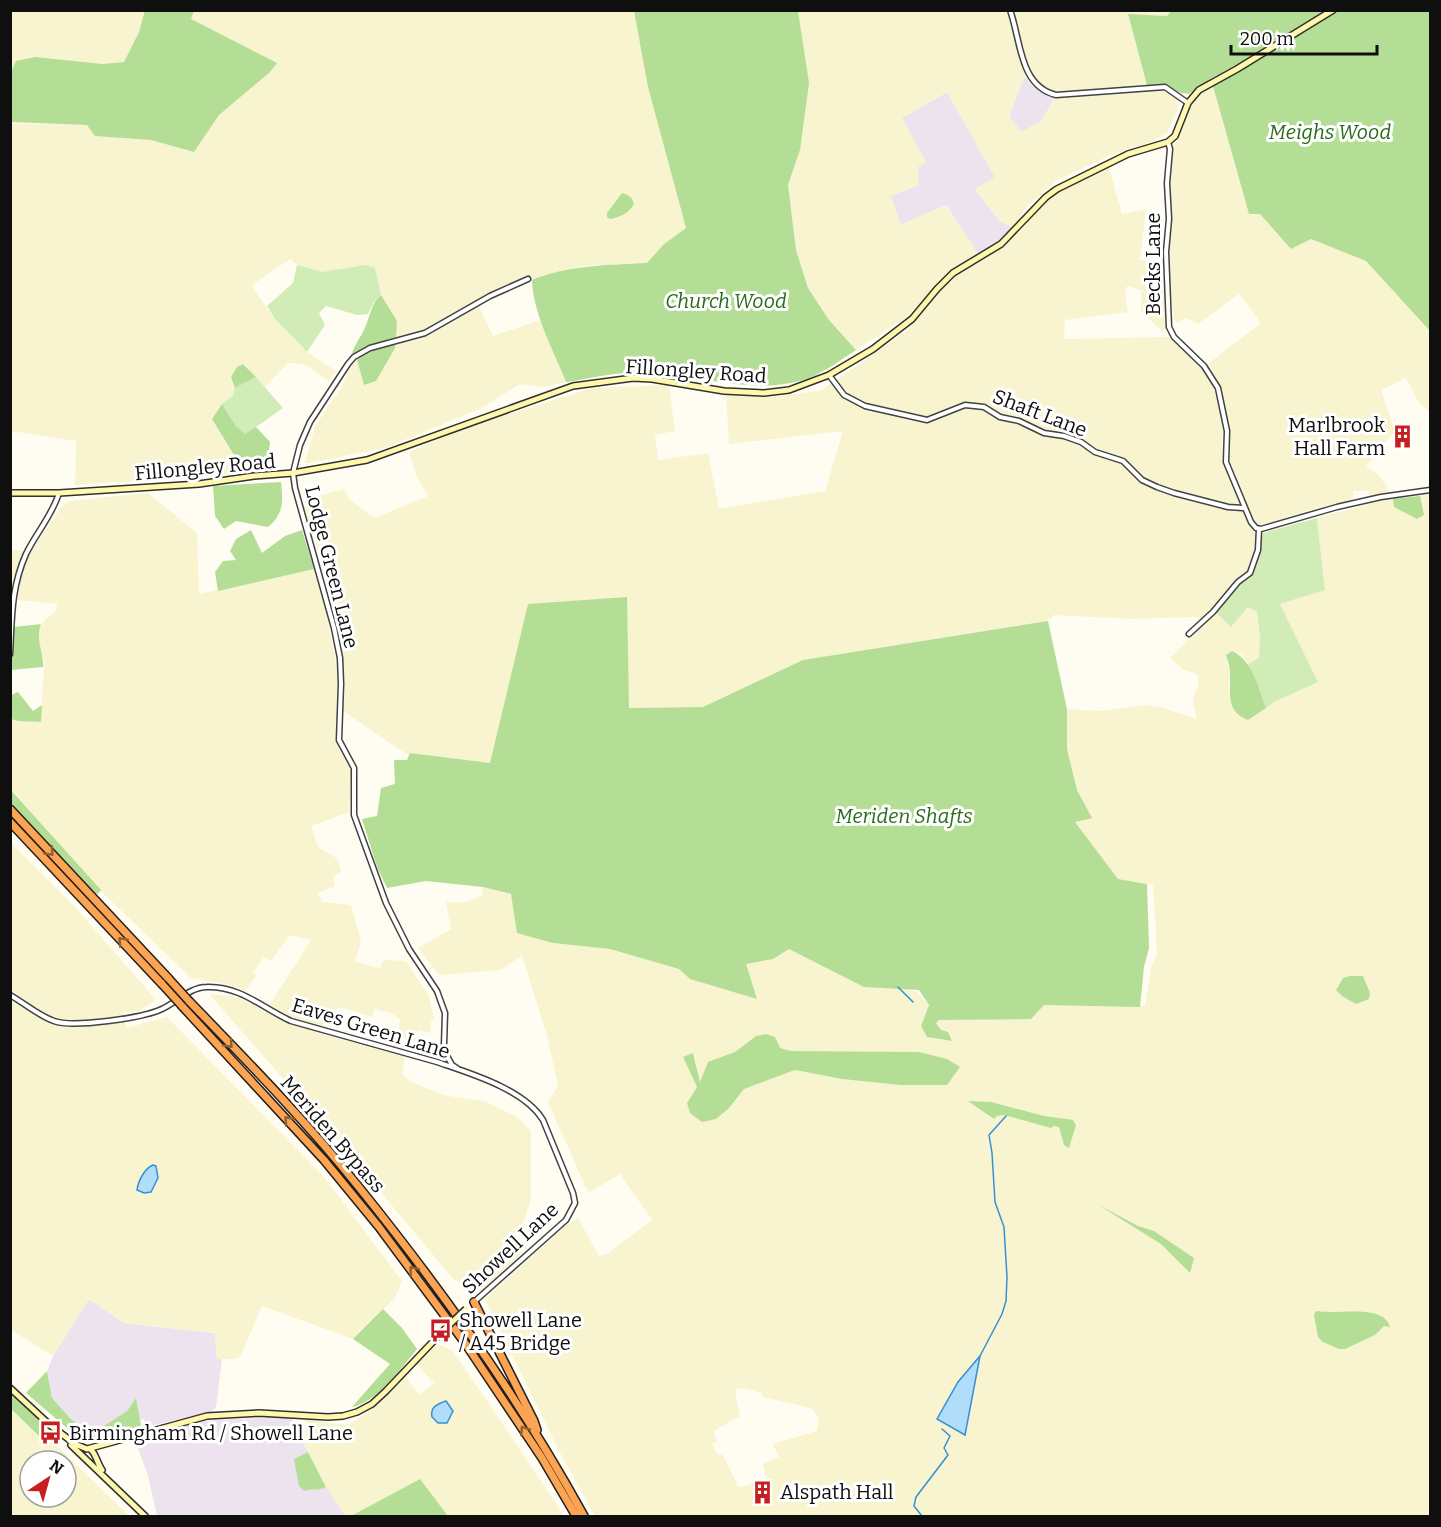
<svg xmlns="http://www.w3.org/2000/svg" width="1441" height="1527" font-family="Bitter,serif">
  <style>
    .industrial { fill: #ede3ee }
    .farmland { fill: #f7f4cf; fill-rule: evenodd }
    .green { fill: #d2ecb7 }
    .forest { fill: #b4de96 }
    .water { fill: #b2ddfa; stroke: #3591d5; stroke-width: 1.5 }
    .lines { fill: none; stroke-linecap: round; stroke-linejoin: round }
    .stream { stroke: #3591d5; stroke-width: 1.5 }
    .street-casing { stroke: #424242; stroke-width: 7 }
    .secondary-casing { stroke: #313131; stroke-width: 8 }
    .highway-casing { stroke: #202020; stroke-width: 10 }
    .street { stroke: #fff; stroke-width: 4 }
    .secondary { stroke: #fff8ac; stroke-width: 5 }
    .highway { stroke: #fca452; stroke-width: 7 }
    .secondary-bridge-casing { stroke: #313131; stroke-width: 8; stroke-linecap: butt }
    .highway-bridge-casing { stroke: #202020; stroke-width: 10; stroke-linecap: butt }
    .secondary-bridge { stroke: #fff8ac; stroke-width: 5 }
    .highway-bridge { stroke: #fca452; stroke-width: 7 }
    .oneway { stroke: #916134 }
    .labels { text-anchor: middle; stroke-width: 6; stroke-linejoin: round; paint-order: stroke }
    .park-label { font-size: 20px; font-style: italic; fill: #296b1b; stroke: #fff }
    .street-label { font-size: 20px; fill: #0f0f0f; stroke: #fff }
    .poi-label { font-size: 20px; fill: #0f0f0f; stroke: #fff; text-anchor: start }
  </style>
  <rect width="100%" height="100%" fill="#fffdf1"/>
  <path class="industrial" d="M 1026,77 L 1031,84 L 1044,93 L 1055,98 L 1041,121 L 1022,132 L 1009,117 L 1023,79 Z
    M 947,92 L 995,177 L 975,190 L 1000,221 L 1012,228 L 999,240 L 978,254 L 946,205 L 901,225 L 890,196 L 919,185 L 902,118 Z
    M 89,1299 L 124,1323 L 215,1333 L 217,1358 L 222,1359 L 216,1408 L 213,1409 L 212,1412 L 150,1426 L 145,1424 L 144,1419 L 140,1420 L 136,1398 L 127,1411 L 102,1427 L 84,1429 L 71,1419 L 52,1398 L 47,1371 L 53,1356 Z
    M 272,1417 L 292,1418 L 308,1452 L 295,1459 L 304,1490 L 310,1488 L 322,1489 L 326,1487 L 346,1516 L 157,1516 L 148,1476 L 135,1440 L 203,1421 Z"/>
  <path class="farmland" d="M 11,11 L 145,11 L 139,32 L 124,62 L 103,64 L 35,57 L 11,72 Z
    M 194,11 L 634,11 L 648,87 L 686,228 L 664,244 L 647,263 L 583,266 L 545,275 L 532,280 L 524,276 L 515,282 L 476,300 L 493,336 L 541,320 L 566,382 L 543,387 L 520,384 L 482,408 L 385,448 L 310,463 L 305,463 L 315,426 L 341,388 L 350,367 L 357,360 L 364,385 L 395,348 L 396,321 L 381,295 L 375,268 L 322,272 L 297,265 L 290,259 L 255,283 L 252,287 L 275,319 L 291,336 L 307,352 L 336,371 L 329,381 L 304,364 L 288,363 L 265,387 L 244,364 L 231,377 L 235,388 L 233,395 L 222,404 L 212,419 L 245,473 L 75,485 L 76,441 L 11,431 L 10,123 L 88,125 L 95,136 L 151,140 L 194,152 L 219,115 L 229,105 L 191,19 Z
    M 798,11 L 1172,11 L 1167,16 L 1128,15 L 1149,89 L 1168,90 L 1177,96 L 1179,102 L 1177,111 L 1167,133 L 1153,141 L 1109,156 L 1056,181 L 1027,207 L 1012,228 L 1000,221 L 975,190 L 995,177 L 947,92 L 902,118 L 926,162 L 918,167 L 919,185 L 891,196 L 901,225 L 945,205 L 978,254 L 952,269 L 905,318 L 856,350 L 829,320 L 808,288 L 796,250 L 788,185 L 800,150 ZM 1026,77 L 1038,89 L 1055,99 L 1041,121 L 1022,132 L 1009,117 L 1023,79 Z
    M 1213,86 L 1249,214 L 1260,214 L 1291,249 L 1311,239 L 1366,261 L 1430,330 L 1430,412 L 1419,403 L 1406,378 L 1381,390 L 1395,431 L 1366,466 L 1377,474 L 1387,486 L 1387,494 L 1370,497 L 1368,491 L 1353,491 L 1353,501 L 1323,506 L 1264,524 L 1257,525 L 1248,508 L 1228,454 L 1230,430 L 1218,384 L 1209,363 L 1261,323 L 1239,294 L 1198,324 L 1186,318 L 1177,323 L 1174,320 L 1169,278 L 1170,187 L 1173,146 L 1178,140 L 1190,107 L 1199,94 Z
    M 1109,167 L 1122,214 L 1146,209 L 1140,260 L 1162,262 L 1166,329 L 1162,331 L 1141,312 L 1141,290 L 1127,286 L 1125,293 L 1128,312 L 1065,320 L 1064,339 L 1169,337 L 1203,370 L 1211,381 L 1218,402 L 1223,428 L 1222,444 L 1225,467 L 1242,511 L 1256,537 L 1257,547 L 1249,572 L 1236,581 L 1211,610 L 1200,619 L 1195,617 L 1131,619 L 1054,615 L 1048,621 L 803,660 L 703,707 L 629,708 L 490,763 L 411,753 L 409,756 L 343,711 L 345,688 L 342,646 L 315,540 L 304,507 L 311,500 L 322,495 L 344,489 L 349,499 L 374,518 L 428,496 L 417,477 L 409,452 L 467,427 L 592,388 L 669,385 L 675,431 L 655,435 L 658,460 L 708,453 L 719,509 L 825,491 L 843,431 L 729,444 L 726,395 L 775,397 L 822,390 L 906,331 L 942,289 L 960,273 L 1003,247 L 1057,190 Z
    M 148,493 L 197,533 L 199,594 L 314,569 L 327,616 L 334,651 L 337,676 L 338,748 L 350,767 L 351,774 L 349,812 L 311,826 L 318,847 L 338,859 L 341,872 L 333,876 L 335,886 L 318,893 L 322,902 L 351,905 L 361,941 L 355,962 L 380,968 L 384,960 L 406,961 L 429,996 L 434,1020 L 431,1021 L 430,1033 L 418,1030 L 414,1048 L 398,1033 L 400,1019 L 391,1013 L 375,1009 L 372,1017 L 340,1007 L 326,1015 L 320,1033 L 405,1057 L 402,1074 L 411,1082 L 443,1095 L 486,1102 L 517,1117 L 531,1131 L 531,1199 L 517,1240 L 522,1253 L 480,1292 L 454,1280 L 350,1155 L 209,994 L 243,997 L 265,1012 L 311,940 L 290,935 L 271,961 L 264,957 L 253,973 L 256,976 L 245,991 L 235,986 L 191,978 L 105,895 L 11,789 L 10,719 L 18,721 L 41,722 L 44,661 L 39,648 L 38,631 L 45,620 L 56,611 L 57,604 L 18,600 L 19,580 L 30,553 L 62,506 L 69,501 Z
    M 1430,494 L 1430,1516 L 595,1516 L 559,1451 L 485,1299 L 564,1227 L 578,1218 L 599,1256 L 607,1254 L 652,1220 L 620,1174 L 590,1192 L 586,1188 L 548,1102 L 558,1086 L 547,1036 L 522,955 L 501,970 L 439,975 L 418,948 L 451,929 L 446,902 L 461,903 L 482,896 L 483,887 L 511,895 L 553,943 L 610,949 L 679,969 L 690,979 L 757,998 L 745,964 L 773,959 L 789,949 L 823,965 L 917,992 L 929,1005 L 921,1026 L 927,1037 L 951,1041 L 936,1023 L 939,1020 L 970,1019 L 1044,1005 L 1145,1006 L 1151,969 L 1157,953 L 1153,885 L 1118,879 L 1074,822 L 1091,817 L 1077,790 L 1067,749 L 1067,709 L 1099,711 L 1146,705 L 1160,707 L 1197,719 L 1193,703 L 1195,691 L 1198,686 L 1198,675 L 1183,669 L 1170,658 L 1216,613 L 1231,627 L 1248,607 L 1257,612 L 1260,637 L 1259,658 L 1248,664 L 1242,655 L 1232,651 L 1226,655 L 1230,675 L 1228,688 L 1248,720 L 1274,702 L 1318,682 L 1280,604 L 1325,590 L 1317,518 L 1385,500 ZM 766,1034 L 780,1048 L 791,1051 L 919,1052 L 946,1085 L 900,1085 L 842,1079 L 795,1070 L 744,1089 L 729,1108 L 687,1103 L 697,1087 L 683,1057 L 694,1054 L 700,1083 L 746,1043 L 756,1036 ZM 741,1388 L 762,1393 L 763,1397 L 811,1408 L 819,1418 L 817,1431 L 773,1444 L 779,1457 L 763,1464 L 767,1479 L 741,1487 L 738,1486 L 722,1454 L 718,1455 L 712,1444 L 717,1442 L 714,1431 L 740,1416 L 735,1392 L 737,1389 Z
    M 11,549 L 25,552 L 11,588 L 10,549 Z
    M 10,842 L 76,908 L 156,1000 L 139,1011 L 123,1012 L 126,1028 L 167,1017 L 325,1178 L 402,1281 L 395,1298 L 353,1339 L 262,1306 L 240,1357 L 233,1359 L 217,1359 L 215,1333 L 124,1323 L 89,1299 L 53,1356 L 11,1330 Z
    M 438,1344 L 453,1351 L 556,1503 L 563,1516 L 448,1516 L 420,1479 L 351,1516 L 346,1516 L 326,1487 L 305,1445 L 306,1419 L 336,1424 L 346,1425 L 355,1421 L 379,1404 L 405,1376 L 420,1395 L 434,1383 L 416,1364 Z
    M 10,1409 L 43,1440 L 48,1442 L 51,1440 L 129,1516 L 11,1516 ZM 30,1461 L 66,1461 L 66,1497 L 30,1497 Z"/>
  <path class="green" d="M 297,265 L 322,272 L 365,265 L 375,268 L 381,295 L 374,302 L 368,314 L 357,315 L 326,306 L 319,313 L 325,325 L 307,352 L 275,319 L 267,306 L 293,283 Z
    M 256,377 L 283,408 L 245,435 L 236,426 L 222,404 L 233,395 L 235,388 Z
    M 1317,518 L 1325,590 L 1280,604 L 1318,682 L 1274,702 L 1266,708 L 1248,664 L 1259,658 L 1260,637 L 1257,612 L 1248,607 L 1231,627 L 1216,613 L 1237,585 L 1252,574 L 1263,533 Z"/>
  <path class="forest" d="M 145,10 L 194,11 L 191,19 L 277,63 L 270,72 L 219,115 L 194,152 L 151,140 L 95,136 L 87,125 L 11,122 L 11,72 L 16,61 L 35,57 L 103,64 L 124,62 L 139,32 Z
    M 1172,10 L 1326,11 L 1234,66 L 1210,79 L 1189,94 L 1181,93 L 1167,86 L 1147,85 L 1128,14 L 1167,16 Z
    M 634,11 L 798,11 L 809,83 L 800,150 L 788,185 L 796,250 L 808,288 L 829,320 L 856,350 C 841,360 826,371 809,378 C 767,393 723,382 681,376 C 666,374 650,374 634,373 C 612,372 588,379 566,382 C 554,351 533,314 532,280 C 569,265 608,265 647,263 L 664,244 L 686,228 L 648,87 Z
    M 1337,11 L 1430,11 L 1430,331 L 1366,261 L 1311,239 L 1291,249 L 1260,214 L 1249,214 L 1213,86 Z
    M 622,193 C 629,195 632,197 634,204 C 628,214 620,217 610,219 L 607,217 L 607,213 Z
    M 381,295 L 397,321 L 396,337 L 369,346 L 351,356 C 355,343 362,336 366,325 C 371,313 371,304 381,295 Z
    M 395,342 L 395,348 L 376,381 L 364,385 L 357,360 L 363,354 Z
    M 243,364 L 256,377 L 235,388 L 231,377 L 237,367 Z
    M 222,404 L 236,426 L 245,434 L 256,427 L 270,442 L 267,469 L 245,473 L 212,419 Z
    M 281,482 C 283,501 284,514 268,527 L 236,521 L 224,529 L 215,516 L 213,486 Z
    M 1420,496 L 1424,515 L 1417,519 L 1394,507 L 1393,499 Z
    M 251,530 L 262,553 L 285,536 L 302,530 L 314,569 L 218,591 L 215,572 L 223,561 L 236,560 L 230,551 L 236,539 Z
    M 627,597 L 629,708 L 703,707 L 803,660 L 1048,621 L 1067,709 L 1067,749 L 1077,790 L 1092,818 L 1075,822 L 1118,879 L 1147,884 L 1149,948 L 1144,967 L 1140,1007 L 1044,1005 L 1031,1019 L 939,1020 L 936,1023 L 941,1030 L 948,1032 L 952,1041 L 927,1037 L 921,1026 L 929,1005 L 919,990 L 864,987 L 789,949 L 773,959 L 746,964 L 757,999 L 690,979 L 679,969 L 610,949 L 553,943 L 517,933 L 511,894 L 483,887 L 426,881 L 387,888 L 377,867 L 362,819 L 377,816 L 381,788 L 395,784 L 394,760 L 407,760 L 410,753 L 490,763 L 528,604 Z
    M 41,624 C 35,640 44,652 43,667 L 11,670 L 14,627 Z
    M 1232,651 C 1253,660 1258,688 1266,708 L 1248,720 C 1225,711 1231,693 1230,674 C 1230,668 1228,661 1226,655 Z
    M 18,692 L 33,711 L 42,705 L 41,722 L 18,721 L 11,719 L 11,695 Z
    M 10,789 L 101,890 L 98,894 L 93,892 L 11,803 Z
    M 1350,976 L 1363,976 L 1370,993 L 1369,999 L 1356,1004 L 1342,996 L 1336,990 L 1343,978 Z
    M 766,1034 L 775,1037 L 780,1048 L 791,1051 L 919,1052 L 947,1059 L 960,1067 L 947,1085 L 900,1085 L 842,1079 L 795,1070 L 744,1089 L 729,1108 L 716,1119 L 702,1122 L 690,1113 L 687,1103 L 697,1087 L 683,1057 L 693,1053 L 700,1082 L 708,1062 L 735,1052 L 756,1036 Z
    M 968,1101 L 991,1102 L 1044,1116 L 1073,1120 L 1076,1125 L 1069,1148 L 1064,1145 L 1059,1127 L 1054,1126 L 1051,1128 L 1004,1115 L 997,1116 L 994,1119 Z
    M 1097,1204 L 1138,1226 L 1154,1231 L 1194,1258 L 1190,1273 L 1161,1244 Z
    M 383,1309 L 402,1328 L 417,1349 C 403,1366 375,1404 352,1407 L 390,1364 L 353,1339 Z
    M 1318,1311 C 1337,1315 1384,1303 1390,1327 L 1384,1326 L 1375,1335 L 1345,1349 L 1339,1349 L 1323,1342 L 1318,1337 L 1314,1315 L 1315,1312 Z
    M 47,1371 L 52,1398 L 71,1419 L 84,1429 L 102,1427 L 127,1411 L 136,1398 L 141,1425 L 138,1429 L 100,1441 L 82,1441 L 26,1393 Z
    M 11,1393 C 25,1407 44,1421 51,1440 L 48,1442 L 43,1440 L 11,1409 Z
    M 308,1452 L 326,1487 C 319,1491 312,1488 304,1491 L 299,1486 L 294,1459 Z
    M 420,1479 L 448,1516 L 351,1516 Z"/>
  <path class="water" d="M 153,1165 L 156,1166 L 158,1178 L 151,1192 L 144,1193 L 137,1190 C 138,1181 145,1168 153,1165 Z
    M 980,1356 L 965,1435 L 937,1419 L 958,1382 Z
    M 446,1401 L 453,1411 L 447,1423 L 438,1423 L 432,1417 C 430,1407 437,1404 446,1401 Z"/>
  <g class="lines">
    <path class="stream" d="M 898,987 L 913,1002
      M 980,1356 L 1002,1314 L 1006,1301 L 1007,1277 L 1004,1227 L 995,1202 L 992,1153 L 989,1135 L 1006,1116
      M 922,1516 L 914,1506 L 916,1497 L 948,1455 L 944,1448 L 950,1436 L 942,1429"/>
    <defs>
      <path id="street" d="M 1010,10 C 1021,40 1019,86 1056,95 L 1165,87 L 1188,103
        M 1168,142 L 1170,149 L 1167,183 L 1169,219 L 1166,252 L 1169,327 L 1174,337 L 1204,366 L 1218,388 L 1227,431 L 1226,462 L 1251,522 L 1256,528 L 1261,529 L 1337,507 L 1381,497 L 1430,490
        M 829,375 L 844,395 L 865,406 L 927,420 L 965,405 L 984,407 L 1000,417 L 1019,421 L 1044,433 L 1064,436 L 1081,442 L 1095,452 L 1123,461 L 1142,480 L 1157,487 L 1174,493 L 1228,507 L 1243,508
        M 1189,634 L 1213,612 L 1238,582 L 1250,573 L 1258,550 L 1259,529
        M 10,654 C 12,617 11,588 26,554 C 36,533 52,516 59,493
        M 10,995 C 24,1003 39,1016 54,1021 C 73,1028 143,1018 162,1009 C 177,1002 190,987 207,987 C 241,986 262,1008 291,1021 L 437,1062 C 469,1073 524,1089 543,1120 L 573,1193 L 575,1203 L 566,1220 L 474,1302
        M 458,1069 L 452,1065 L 446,1054 L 444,1045 L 445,1013 L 437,991 L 409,949 L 386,903 L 354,815 L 354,768 L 339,740 L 341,684 L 340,658 L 334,628 L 295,488 L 293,473 L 300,445 L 310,422 L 348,364 L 354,357 L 370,348 L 425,333 L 490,296 L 528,279"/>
      <path id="secondary" d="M 10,493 L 59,493 L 199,484 L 254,476 L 293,473 L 367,460 L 573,386 L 633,378 L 652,379 L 724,391 L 764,393 L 789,390 L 829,375 L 873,349 L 912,319 L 937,289 L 953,273 L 1001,244 L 1046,197 L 1057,189 L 1128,154 L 1168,142 L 1175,136 L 1188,103 L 1199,90 L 1237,69 L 1333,10
        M 10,1388 L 51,1426
        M 50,1425 L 75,1444 L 87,1449 L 207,1416 L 259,1413 L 328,1417 L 343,1416 L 357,1412 L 372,1404 L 386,1391 L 446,1328
        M 71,1445 L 145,1516
        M 90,1449 C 96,1453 97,1463 102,1470"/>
      <path id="highway" d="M 10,809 L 169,979
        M 10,822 L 162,984
        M 189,1001 C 247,1061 306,1121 358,1186 C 442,1290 520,1399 584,1516
        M 182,1006 L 324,1160 L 379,1227 L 465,1343 L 542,1458 L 576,1516
        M 474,1302 L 534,1421 L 537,1430"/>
    </defs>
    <use href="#street" class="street-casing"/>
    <use href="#secondary" class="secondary-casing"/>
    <use href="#highway" class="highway-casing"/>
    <use href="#street" class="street"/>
    <use href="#secondary" class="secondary"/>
    <use href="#highway" class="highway"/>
    <defs>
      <path id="secondary-bridge" d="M 446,1328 L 466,1309"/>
      <path id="highway-bridge" d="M 169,979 L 189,1001
        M 162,984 L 182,1006"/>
    </defs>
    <use href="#secondary-bridge" class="secondary-bridge-casing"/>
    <use href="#highway-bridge" class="highway-bridge-casing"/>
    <use href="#secondary-bridge" class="secondary-bridge"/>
    <use href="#highway-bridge" class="highway-bridge"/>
  </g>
  <defs><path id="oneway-chevron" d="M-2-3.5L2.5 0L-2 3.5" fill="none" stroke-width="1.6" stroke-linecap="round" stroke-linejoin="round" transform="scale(1.5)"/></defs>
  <g class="oneway">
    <use href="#oneway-chevron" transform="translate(50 852) rotate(47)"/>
    <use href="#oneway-chevron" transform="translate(122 941) rotate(-133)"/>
    <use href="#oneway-chevron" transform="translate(229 1044) rotate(47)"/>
    <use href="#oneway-chevron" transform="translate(288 1120) rotate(-132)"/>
    <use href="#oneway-chevron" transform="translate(413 1270) rotate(-128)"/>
    <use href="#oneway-chevron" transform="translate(524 1430) rotate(-123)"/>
  </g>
  <defs>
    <symbol id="building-bare" viewBox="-9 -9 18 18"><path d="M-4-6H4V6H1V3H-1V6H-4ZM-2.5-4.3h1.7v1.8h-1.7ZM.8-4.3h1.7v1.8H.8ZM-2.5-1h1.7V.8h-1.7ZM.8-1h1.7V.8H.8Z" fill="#c71e22" stroke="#fff" stroke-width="2.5" paint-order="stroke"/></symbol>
    <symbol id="bus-bare" viewBox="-9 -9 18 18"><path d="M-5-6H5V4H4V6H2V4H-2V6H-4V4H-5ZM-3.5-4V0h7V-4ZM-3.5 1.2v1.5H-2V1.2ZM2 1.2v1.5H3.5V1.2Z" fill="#c71e22" stroke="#fff" stroke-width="2.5" paint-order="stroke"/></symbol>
  </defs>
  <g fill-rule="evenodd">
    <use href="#building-bare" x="1386" y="420" width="33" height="33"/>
    <use href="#bus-bare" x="424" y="1314" width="33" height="33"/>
    <use href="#bus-bare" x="34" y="1416" width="33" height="33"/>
    <use href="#building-bare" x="746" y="1476" width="33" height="33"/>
  </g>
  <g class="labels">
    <g class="park-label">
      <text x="1330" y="139">Meighs Wood</text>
      <text x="726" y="308">Church Wood</text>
      <text x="904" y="823">Meriden Shafts</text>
    </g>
    <g class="street-label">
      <text transform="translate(1153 264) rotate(-90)" y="7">Becks Lane</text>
      <text transform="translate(696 371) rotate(4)" y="7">Fillongley Road</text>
      <text transform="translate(1040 413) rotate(21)" y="7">Shaft Lane</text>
      <text transform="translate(205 467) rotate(-5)" y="7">Fillongley Road</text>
      <text transform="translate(332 567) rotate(76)" y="7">Lodge Green Lane</text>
      <text transform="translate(371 1028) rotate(17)" y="7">Eaves Green Lane</text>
      <text transform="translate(333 1134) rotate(49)" y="7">Meriden Bypass</text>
      <text transform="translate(510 1248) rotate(-43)" y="7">Showell Lane</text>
    </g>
    <g class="poi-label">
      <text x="1385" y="432" text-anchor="end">Marlbrook<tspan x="1385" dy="23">Hall Farm</tspan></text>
      <text x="459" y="1327">Showell Lane<tspan x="459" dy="23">/ A45 Bridge</tspan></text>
      <text x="69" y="1440">Birmingham Rd / Showell Lane</text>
      <text x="780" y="1499">Alspath Hall</text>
    </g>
  </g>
  <rect width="1441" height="1527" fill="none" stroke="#0f0f0f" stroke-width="24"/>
  <g transform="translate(48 1479) rotate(36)"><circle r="28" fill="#ffffff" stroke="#9f9f9f" stroke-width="1.5"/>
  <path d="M0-4.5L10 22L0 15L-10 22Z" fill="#c71e22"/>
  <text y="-9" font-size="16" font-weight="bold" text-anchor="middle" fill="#0f0f0f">N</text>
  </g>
  <path d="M1231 45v9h146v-9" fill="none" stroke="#0f0f0f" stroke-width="3"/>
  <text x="1240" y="45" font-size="18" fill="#0f0f0f" stroke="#ffffff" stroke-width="4.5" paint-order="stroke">200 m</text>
</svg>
